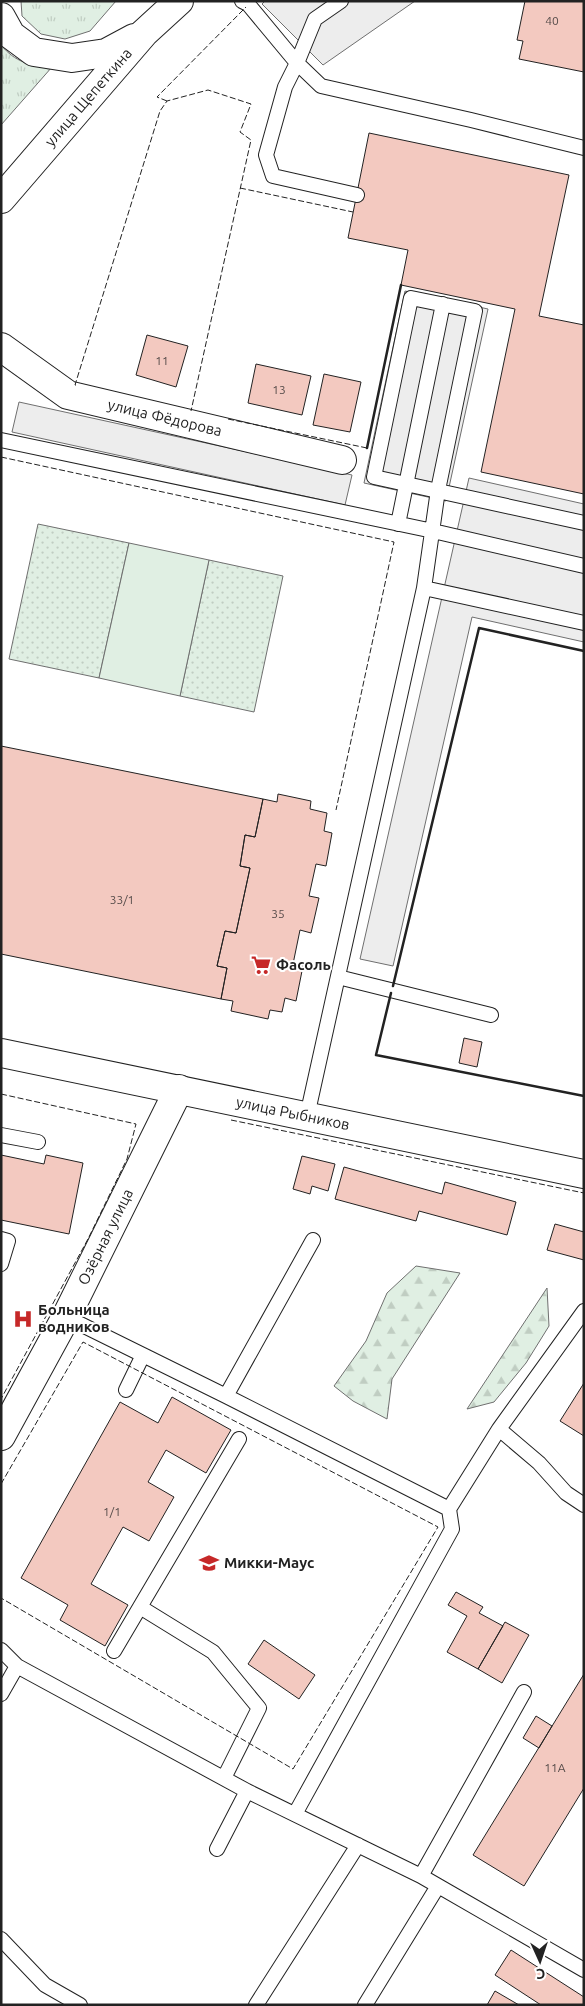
<svg xmlns="http://www.w3.org/2000/svg" width="585" height="2006" font-family="Ubuntu,sans-serif">
  <style>
    .grass { fill: url(#grass-tufts); stroke: #6f6f6f }
    .forest { fill: url(#forest-firs); stroke: #6f6f6f }
    .park { fill: url(#park-dots); stroke: #6f6f6f }
    .pitch { fill: #e0efe3; stroke: #6f6f6f }
    .parking { fill: #ededed; stroke: #6f6f6f }
    .building { fill: #f3c9c0; stroke: #222 }
    .lines { fill: none; stroke-linecap: round; stroke-linejoin: round }
    .service-casing { stroke: #222; stroke-width: 16 }
    .minor-casing { stroke: #222; stroke-width: 30 }
    .primary-casing { stroke: #222; stroke-width: 30 }
    .service { stroke: #fff; stroke-width: 14 }
    .minor { stroke: #fff; stroke-width: 28 }
    .primary { stroke: #fff; stroke-width: 28 }
    .fence { stroke: #222; stroke-width: 1; stroke-dasharray: 6 2.5; stroke-linecap: butt }
    .wall { stroke: #222; stroke-width: 2.5 }
    .labels { text-anchor: middle; stroke-width: 4; stroke-linejoin: round; paint-order: stroke }
    .number-label { font-size: 12px; fill: #564c4a }
    .street-label { font-size: 15px; fill: #222; stroke: #fff }
    .poi-label { font-size: 15px; font-weight: bold; fill: #222; stroke: #fff; text-anchor: start }
  </style>
  <defs>
    <pattern id="grass-tufts" width="24" height="20" patternUnits="userSpaceOnUse" patternTransform="scale(1.25)"><rect width="24" height="20" fill="#e0efe3"/><path d="M3 7l-1-3M5 7V3M7 7l1-3M15 17l-1-3M17 17v-4M19 17l1-3" fill="none" stroke="#c0cdc2"/></pattern>
    <pattern id="forest-firs" width="22" height="20" patternUnits="userSpaceOnUse" patternTransform="scale(1.25)"><rect width="22" height="20" fill="#e0efe3"/><path d="M5 1l3.5 6h-7zM16 11l3.5 6h-7z" fill="#c0cdc2"/></pattern>
    <pattern id="park-dots" width="8" height="8" patternUnits="userSpaceOnUse" patternTransform="scale(1.25)"><rect width="8" height="8" fill="#e0efe3"/><path d="M2 2h.1M6 6h.1" fill="none" stroke="#c0cdc2" stroke-width="1.8" stroke-linecap="round"/></pattern>
  </defs>
  <rect width="100%" height="100%" fill="#fff"/>
  <path class="grass" d="M 21,1 L 116,1 L 90,31 L 65,39 L 41,34 L 22,16 Z
    M 1,45 C 15,62 30,66 52,67 L 1,125 Z"/>
  <path class="forest" d="M 416,1266 L 460,1273 L 392,1379 L 387,1419 L 353,1401 L 334,1386 L 366,1341 L 387,1293 Z
    M 547,1288 L 549,1326 L 526,1363 L 494,1402 L 467,1409 Z"/>
  <path class="park" d="M 38,524 L 129,543 L 99,678 L 9,659 Z
    M 209,560 L 283,576 L 254,712 L 180,696 Z"/>
  <path class="pitch" d="M 129,543 L 209,560 L 180,696 L 99,678 Z"/>
  <path class="parking" d="M 265,1 L 415,1 L 323,65 L 262,4 Z
    M 405,291 L 488,309 L 446,501 L 364,483 Z
    M 19,402 L 352,475 L 345,505 L 12,432 Z
    M 469,478 L 584,504 L 584,642 L 472,617 L 393,966 L 360,959 Z"/>
  <path class="building" d="M 525,1 L 584,1 L 584,72 L 519,59 L 523,41 L 517,40 Z
    M 369,133 L 569,175 L 539,316 L 584,325 L 584,494 L 481,472 L 515,309 L 401,285 L 408,250 L 348,238 Z
    M 147,335 L 188,346 L 176,387 L 136,375 Z
    M 256,364 L 311,376 L 302,415 L 248,403 Z
    M 324,374 L 361,382 L 350,432 L 313,425 Z
    M 1,746 L 263,799 L 255,837 L 245,835 L 240,866 L 250,868 L 236,933 L 225,931 L 217,966 L 227,968 L 221,999 L 1,954 Z
    M 278,794 L 311,801 L 310,809 L 327,813 L 324,831 L 332,833 L 326,866 L 316,864 L 309,896 L 319,898 L 311,933 L 300,930 L 293,964 L 303,966 L 296,1001 L 285,998 L 282,1012 L 270,1010 L 268,1019 L 231,1011 L 233,1001 L 221,999 L 227,968 L 217,966 L 225,931 L 236,933 L 250,868 L 240,866 L 245,835 L 255,837 L 263,799 L 277,802 Z
    M 464,1038 L 482,1042 L 477,1067 L 459,1063 Z
    M 1,1155 L 44,1164 L 46,1155 L 83,1163 L 69,1234 L 1,1220 Z
    M 302,1156 L 335,1164 L 328,1191 L 312,1186 L 310,1194 L 293,1189 Z
    M 344,1167 L 442,1194 L 445,1182 L 516,1202 L 507,1235 L 419,1211 L 416,1221 L 335,1199 Z
    M 555,1224 L 584,1232 L 584,1260 L 547,1250 Z
    M 584,1383 L 584,1436 L 560,1421 Z
    M 172,1397 L 231,1430 L 206,1473 L 166,1450 L 148,1482 L 174,1497 L 149,1541 L 123,1527 L 91,1584 L 128,1605 L 105,1646 L 60,1620 L 68,1605 L 21,1578 L 120,1402 L 158,1423 Z
    M 456,1592 L 483,1607 L 479,1613 L 503,1626 L 478,1669 L 447,1652 L 467,1616 L 448,1605 Z
    M 505,1622 L 529,1635 L 502,1683 L 478,1669 Z
    M 264,1640 L 315,1675 L 299,1699 L 248,1664 Z
    M 584,1674 L 584,1788 L 524,1886 L 473,1855 Z
    M 536,1716 L 552,1726 L 539,1748 L 523,1738 Z
    M 511,1950 L 584,1997 L 584,2005 L 541,2005 L 495,1975 Z
    M 495,1991 L 519,2005 L 487,2005 Z"/>
  <g class="lines">
    <defs>
      <path id="service" d="M 242,1 L 248,4 L 297,63 L 321,86 L 471,120 L 584,148
        M 341,1 L 315,19 L 297,63 L 285,87 L 266,155 L 273,176 L 357,195
        M 1,440 L 433,531 L 584,566
        M 398,524 L 443,304
        M 424,588 L 584,623
        M 338,977 L 491,1015
        M 307,1116 L 424,588 L 438,490 L 475,311 L 411,298 L 374,477 L 584,523
        M 1,1135 L 38,1142
        M 1,1239 L 8,1241 L 1,1264
        M 66,1317 L 226,1396 L 449,1509
        M 126,1390 L 143,1355
        M 226,1396 L 313,1240
        M 499,1429 L 539,1463 L 566,1493 L 584,1505
        M 140,1607 L 213,1652 L 259,1708 L 224,1778
        M 1,1650 L 17,1666 L 247,1791 L 421,1876 L 584,1970
        M 114,1651 L 239,1439
        M 1,1694 L 17,1666
        M 295,1814 L 452,1529 L 449,1509 L 499,1429 L 584,1311
        M 217,1849 L 247,1791
        M 421,1876 L 524,1692
        M 1,1939 L 45,1985 L 80,2005
        M 256,2005 L 358,1845
        M 365,2005 L 438,1886"/>
      <g id="minor">
        <path id="s1" d="M 1,347 L 68,395 L 342,460"/>
        <path id="s2" d="M 1,1053 L 584,1174"/>
        <path id="s3" d="M 1,1436 L 66,1317 L 179,1089"/>
      </g>
      <g id="primary">
        <path d="M 1,17 L 11,35 L 34,52 L 72,58 L 106,53 L 134,38"/>
        <path id="s4" d="M 1,199 L 144,33 L 179,1"/>
      </g>
    </defs>
    <use href="#service" class="service-casing"/>
    <use href="#minor" class="minor-casing"/>
    <use href="#primary" class="primary-casing"/>
    <use href="#service" class="service"/>
    <use href="#minor" class="minor"/>
    <use href="#primary" class="primary"/>
    <path class="fence" d="M 167,101 L 157,97 L 246,7
      M 240,188 L 353,212
      M 76,385 L 75,385 L 160,111 L 167,101 L 208,90 L 251,104 L 240,132 L 251,140 L 191,411
      M 228,419 L 367,448
      M 1,457 L 394,542 L 336,810
      M 1,1094 L 136,1124 L 127,1159 L 88,1239 L 1,1399
      M 231,1120 L 584,1193
      M 1,1484 L 83,1342 L 438,1527 L 293,1769 L 1,1598"/>
    <path class="wall" d="M 367,448 L 401,285
      M 393,986 L 479,628 L 584,651
      M 391,993 L 376,1055 L 584,1096"/>
  </g>
  <defs>
    <symbol id="supermarket-bare" viewBox="-9 -9 18 18"><path d="M-6-5.5h2.5l.6 2H6L4.5 2H-2.5L-4.4-4H-6ZM-1.5 3.2a1.3 1.3 0 1 0 .1 0ZM3 3.2a1.3 1.3 0 1 0 .1 0Z" fill="#c62828" stroke="#fff" stroke-width="2.5" paint-order="stroke"/></symbol>
    <symbol id="hospital-bare" viewBox="-9 -9 18 18"><path d="M-5-5h3v3.5h4V-5h3V5h-3V1.5h-4V5h-3Z" fill="#c62828" stroke="#fff" stroke-width="2.5" paint-order="stroke"/></symbol>
    <symbol id="school-bare" viewBox="-9 -9 18 18"><path d="M0-5L7-2L0 1L-7-2ZM-4 1L0 2.5L4 1V4Q0 6-4 4Z" fill="#c62828" stroke="#fff" stroke-width="2.5" paint-order="stroke"/></symbol>
  </defs>
  <g fill-rule="evenodd">
    <use href="#supermarket-bare" x="247" y="951" width="28" height="28"/>
    <use href="#hospital-bare" x="9" y="1305" width="28" height="28"/>
    <use href="#school-bare" x="195" y="1549" width="28" height="28"/>
  </g>
  <g class="labels">
    <g class="number-label">
      <text x="552" y="25">40</text>
      <text x="162" y="365">11</text>
      <text x="279" y="394">13</text>
      <text x="122" y="904">33/1</text>
      <text x="278" y="918">35</text>
      <text x="112" y="1516">1/1</text>
      <text x="555" y="1772">11А</text>
    </g>
    <g class="street-label">
      <text dy="5" stroke="none"><textPath href="#s4" startOffset="134">улица Щепеткина</textPath></text>
      <text dy="5" stroke="none"><textPath href="#s1" startOffset="182">улица Фёдорова</textPath></text>
      <text dy="5" stroke="none"><textPath href="#s2" startOffset="298">улица Рыбников</textPath></text>
      <text dy="5" stroke="none"><textPath href="#s3" startOffset="225">Озёрная улица</textPath></text>
    </g>
    <g class="poi-label">
      <text x="276" y="970">Фасоль</text>
      <text x="38" y="1315">Больница<tspan x="38" dy="17">водников</tspan></text>
      <text x="224" y="1568">Микки-Маус</text>
    </g>
  </g>
  <rect width="585" height="2006" fill="none" stroke="#222222" stroke-width="5"/>
  <g transform="translate(540 1961) rotate(177)" stroke="#ffffff" stroke-width="4" paint-order="stroke">
  <path d="M0-4L9 19L0 12L-9 19Z" fill="#222222"/>
  <text y="-8" font-size="14" font-weight="bold" text-anchor="middle" fill="#222222">С</text>
  </g>
</svg>
